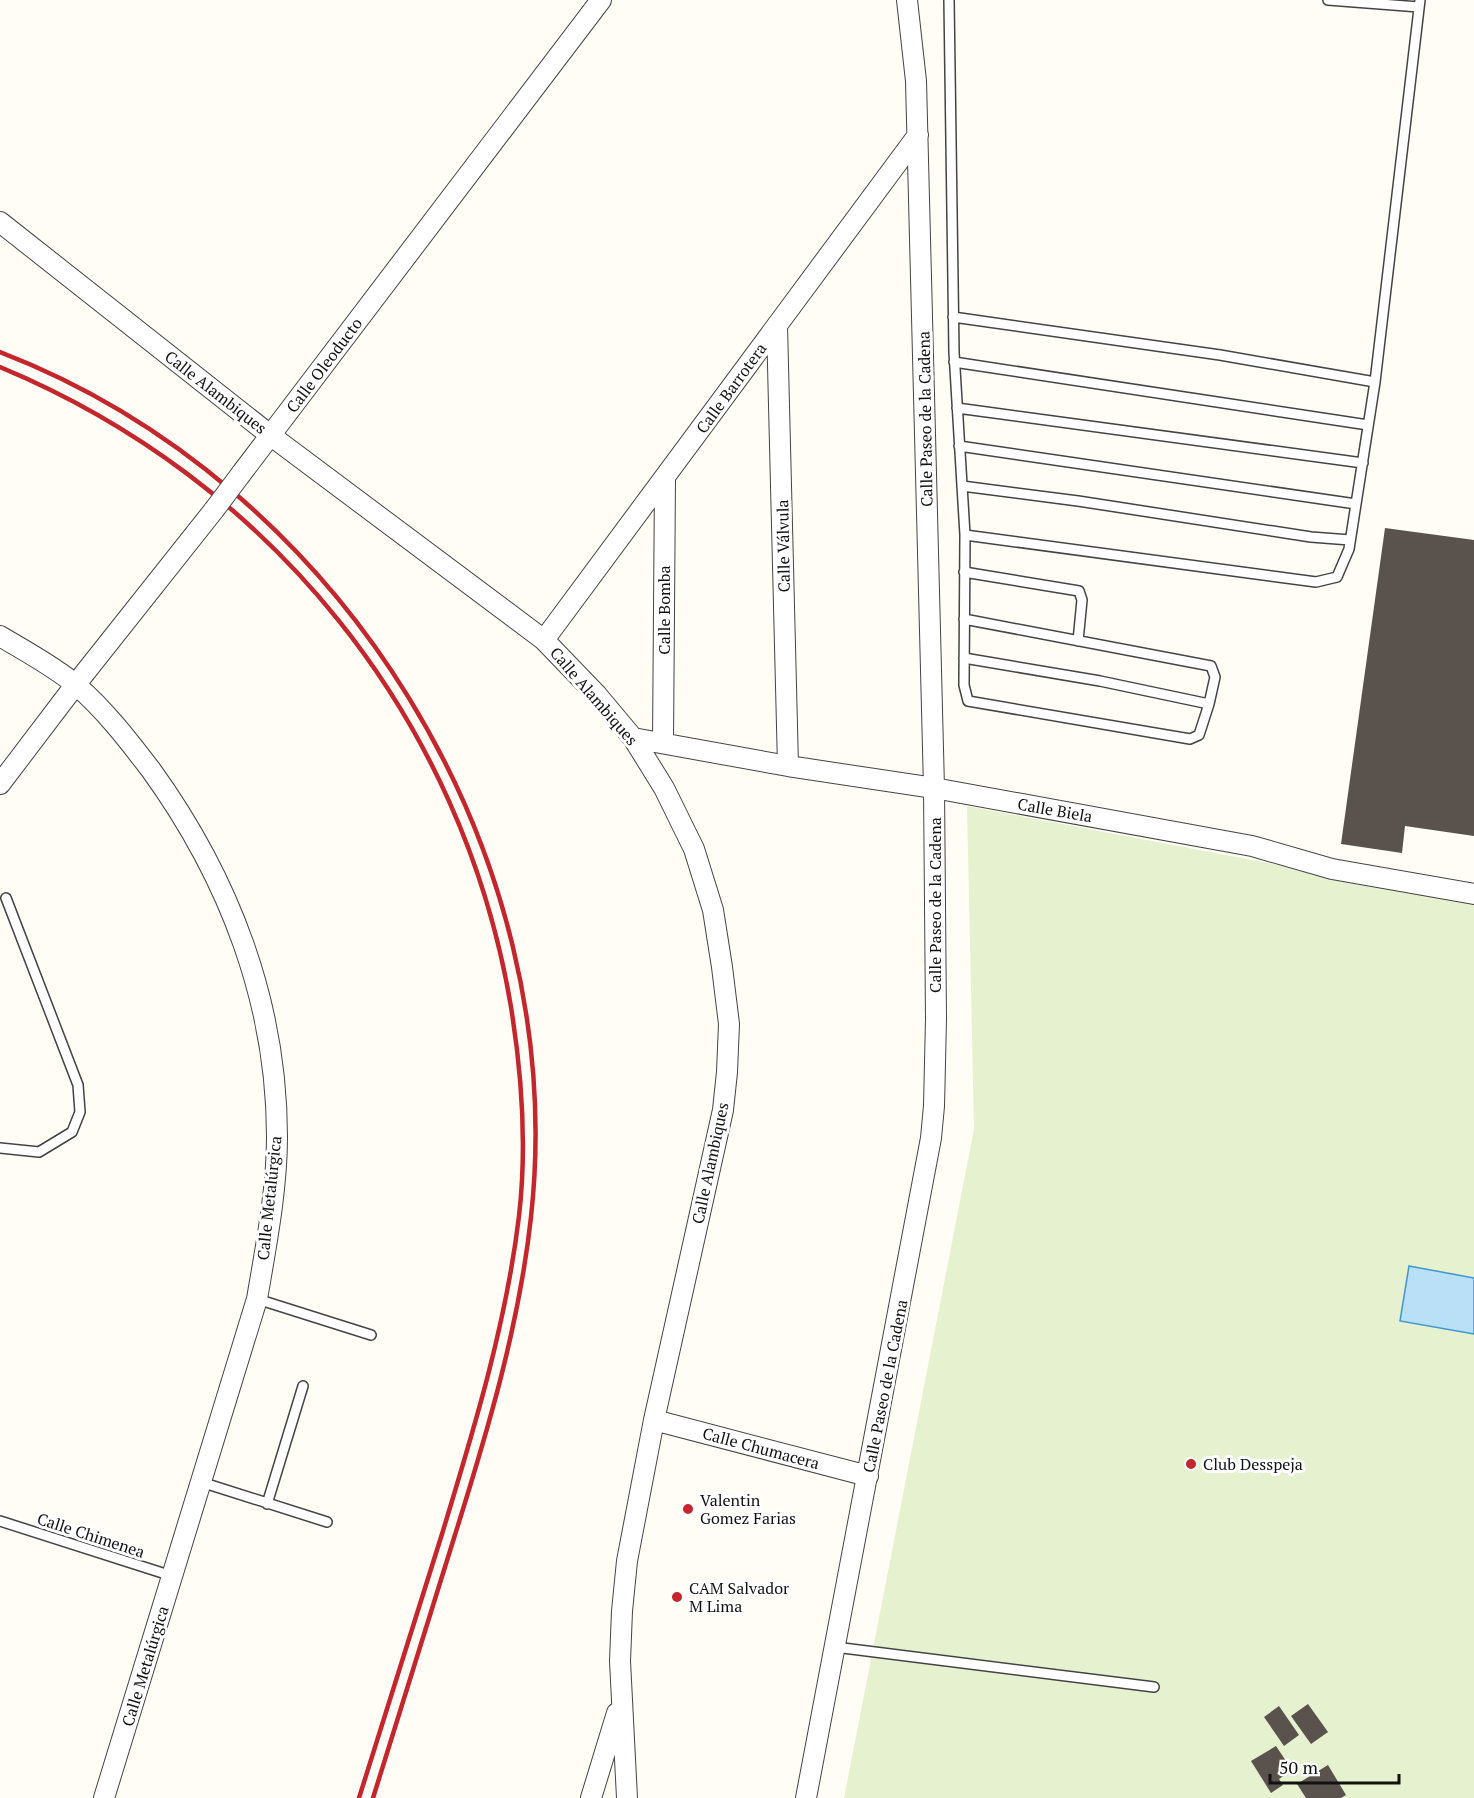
<svg xmlns="http://www.w3.org/2000/svg" width="1474" height="1798" font-family="'PT Serif',serif">
  <style>
    .pitch { fill: #e6f2cf }
    .water { fill: #b9e0f7; stroke: #3f96cf; stroke-width: 1.5 }
    .building { fill: #5a524d }
    .lines { fill: none; stroke-linecap: round; stroke-linejoin: round }
    .lane-casing { stroke: #444; stroke-width: 12 }
    .street-casing { stroke: #444; stroke-width: 22 }
    .lane { stroke: #fff; stroke-width: 9 }
    .street { stroke: #fff; stroke-width: 20 }
    .rail { stroke: #c4262e; stroke-width: 4.5 }
    .street-bridge-casing { stroke: #444; stroke-width: 22; stroke-linecap: butt }
    .street-bridge { stroke: #fff; stroke-width: 20 }
    .poi-dot { fill: #c4262e; stroke: #fff; stroke-width: 2 }
    .labels { text-anchor: middle; stroke-width: 6; stroke-linejoin: round; paint-order: stroke }
    .street-label { font-size: 16px; fill: #111; stroke: #fff }
    .poi-label { font-size: 16px; fill: #111; stroke: #fff; text-anchor: start }
  </style>
  <rect width="100%" height="100%" fill="#fffdf5"/>
  <path class="pitch" d="M 967,806 L 1474,902 L 1474,1798 L 844,1798 L 974,1129 Z"/>
  <path class="water" d="M 1409,1266 L 1474,1278 L 1474,1334 L 1400,1321 Z"/>
  <path class="building" d="M 1385,528 L 1474,540 L 1474,836 L 1405,826 L 1402,853 L 1341,844 Z
    M 1308,1704 L 1328,1732 L 1311,1744 L 1291,1716 Z
    M 1279,1706 L 1299,1735 L 1284,1746 L 1264,1717 Z
    M 1276,1746 L 1292,1770 L 1279,1779 L 1283,1785 L 1271,1793 L 1251,1761 Z
    M 1328,1765 L 1346,1795 L 1341,1798 L 1306,1798 L 1297,1784 Z"/>
  <g class="lines">
    <defs>
      <path id="lane" d="M 949,0 L 954,352 L 965,535
        M 1328,0 L 1419,7
        M 953,317 L 1220,355 L 1375,382
        M 954,362 L 1368,425
        M 957,408 L 1363,463
        M 959,446 L 1356,504
        M 962,486 L 1078,501 L 1311,537 L 1350,540
        M 964,572 L 1079,591 L 1082,600 L 1078,641
        M 964,619 L 1211,666 L 1215,677 L 1209,704
        M 964,658 L 1100,681 L 1209,704 L 1199,735 L 1190,739 L 968,701 L 964,685 L 965,535 L 1316,582 L 1337,577 L 1349,549 L 1375,382 L 1420,0
        M 0,1148 L 39,1152 L 72,1132 L 80,1112 L 78,1085 L 6,898
        M 257,1299 L 371,1335
        M 201,1482 L 327,1522
        M 267,1504 L 303,1386
        M 0,1521 L 172,1576
        M 835,1647 L 1154,1687"/>
      <path id="street" d="M 0,222 L 270,435 L 544,640 L 597,695 L 633,738 L 664,788 L 694,849 L 713,910 L 722,967 L 729,1024 L 727,1072 L 723,1110 L 654,1420 L 627,1561 L 622,1611 L 620,1661 L 627,1798
        M 777,325 L 788,766
        M 241,474 L 601,0
        M 0,636 C 25,651 55,667 76,685 C 105,710 128,740 151,770 C 229,878 277,1002 277,1137 C 277,1190 266,1246 257,1299 L 104,1798
        M 544,640 L 918,135
        M 633,738 L 788,766 L 934,788 L 1252,846 L 1332,869 L 1474,894
        M 663,743 L 665,478
        M 0,784 L 76,684 L 214,510
        M 654,1420 L 868,1476
        M 591,1798 L 617,1713
        M 806,1798 L 931,1138 L 934,1106 L 936,1019 L 934,788 L 916,81 L 907,0"/>
    </defs>
    <use href="#lane" class="lane-casing"/>
    <use href="#street" class="street-casing"/>
    <use href="#lane" class="lane"/>
    <use href="#street" class="street"/>
    <path class="rail" d="M 0,352 C 341,483 571,853 531,1217 C 519,1327 487,1433 454,1538 C 427,1625 400,1711 373,1798
      M 0,367 C 270,479 463,718 511,1007 C 522,1075 527,1147 519,1216 C 506,1325 474,1429 442,1534 C 414,1622 387,1710 359,1798"/>
    <defs>
      <path id="street-bridge" d="M 214,510 L 241,474"/>
    </defs>
    <use href="#street-bridge" class="street-bridge-casing"/>
    <use href="#street-bridge" class="street-bridge"/>
  </g>
  <g class="poi-dot">
    <circle cx="1191" cy="1464" r="6"/>
    <circle cx="688" cy="1509" r="6"/>
    <circle cx="677" cy="1597" r="6"/>
  </g>
  <g class="labels">
    <g class="street-label">
      <text transform="translate(324 365) rotate(-53)" y="6">Calle Oleoducto</text>
      <text transform="translate(731 388) rotate(-54)" y="6">Calle Barrotera</text>
      <text transform="translate(216 392) rotate(38)" y="6">Calle Alambiques</text>
      <text transform="translate(925 419) rotate(-91)" y="6">Calle Paseo de la Cadena</text>
      <text transform="translate(783 546) rotate(-91)" y="6">Calle Válvula</text>
      <text transform="translate(664 610) rotate(-90)" y="6">Calle Bomba</text>
      <text transform="translate(594 696) rotate(49)" y="6">Calle Alambiques</text>
      <text transform="translate(1055 810) rotate(10)" y="6">Calle Biela</text>
      <text transform="translate(935 905) rotate(-90)" y="6">Calle Paseo de la Cadena</text>
      <text transform="translate(710 1163) rotate(-78)" y="6">Calle Alambiques</text>
      <text transform="translate(269 1198) rotate(-84)" y="6">Calle Metalúrgica</text>
      <text transform="translate(885 1386) rotate(-79)" y="6">Calle Paseo de la Cadena</text>
      <text transform="translate(761 1448) rotate(15)" y="6">Calle Chumacera</text>
      <text transform="translate(91 1535) rotate(18)" y="6">Calle Chimenea</text>
      <text transform="translate(145 1666) rotate(-73)" y="6">Calle Metalúrgica</text>
    </g>
    <g class="poi-label">
      <text x="1203" y="1470">Club Desspeja</text>
      <text x="700" y="1506">Valentin<tspan x="700" dy="18">Gomez Farias</tspan></text>
      <text x="689" y="1594">CAM Salvador<tspan x="689" dy="18">M Lima</tspan></text>
    </g>
  </g>
  <path d="M1270 1774v9h129v-9" fill="none" stroke="#111111" stroke-width="3"/>
  <text x="1279" y="1774" font-size="18" fill="#111111" stroke="#ffffff" stroke-width="4.5" paint-order="stroke">50 m</text>
</svg>
